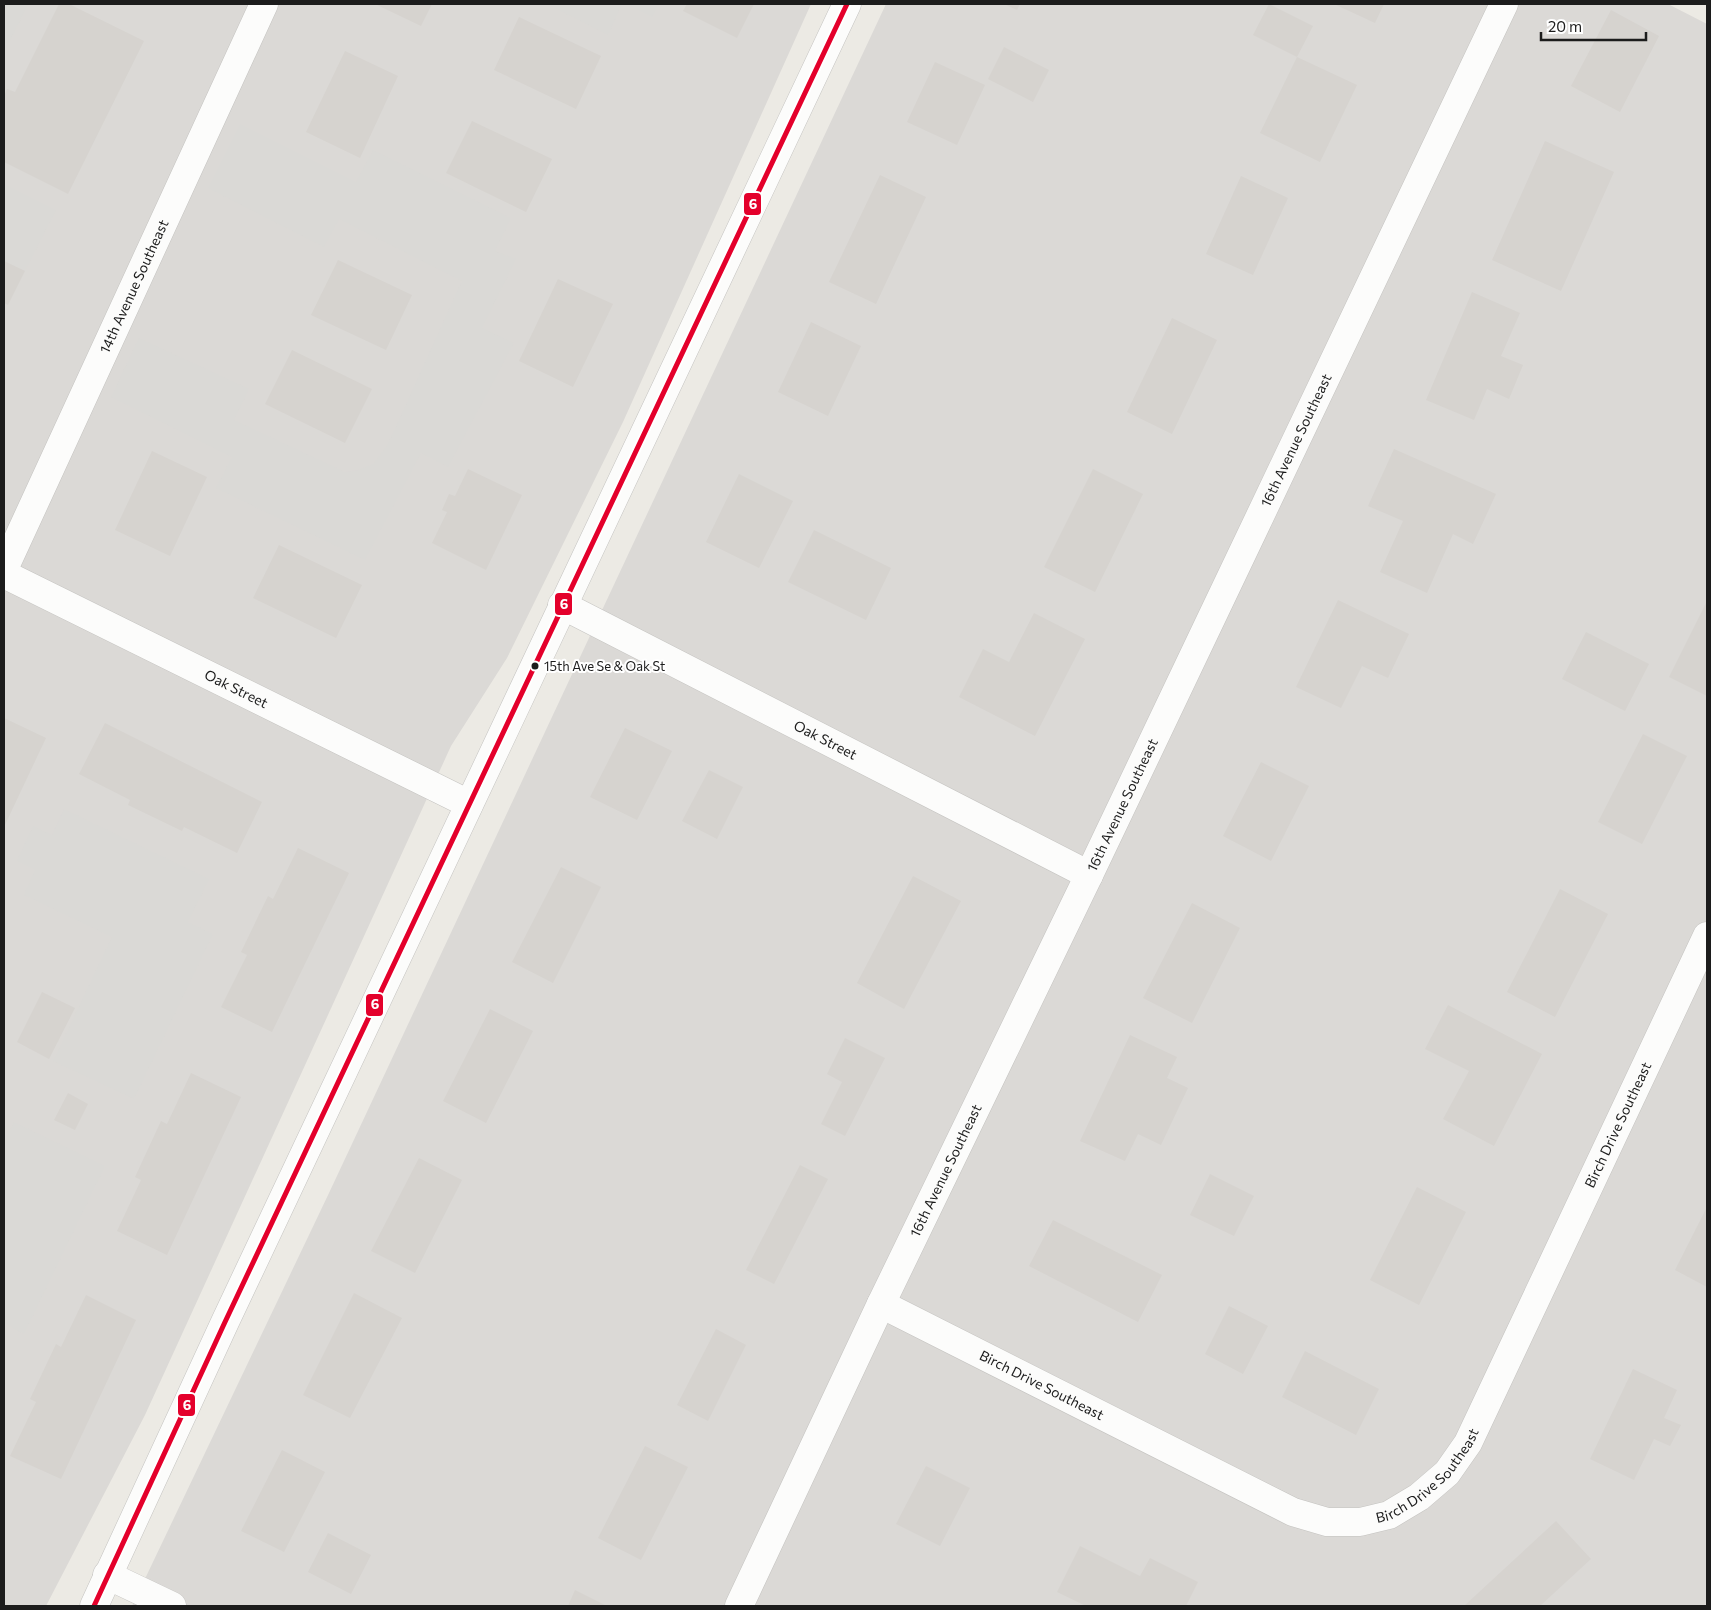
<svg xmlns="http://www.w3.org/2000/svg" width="1711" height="1610" font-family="Commissioner,sans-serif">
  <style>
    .residential { fill: #dbd9d6 }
    .parking { fill: #dad9d6 }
    .building { fill: #d6d3cf }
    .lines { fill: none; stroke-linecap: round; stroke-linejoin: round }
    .minor-casing { stroke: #c4c3c0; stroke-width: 29 }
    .minor { stroke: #fcfcfb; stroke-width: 28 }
    .bus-1-casing { stroke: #fff; stroke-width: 9 }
    .bus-1 { stroke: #e4002b; stroke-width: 5 }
    .bus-dot { fill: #1c1c1c; stroke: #fff; stroke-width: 2 }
    .labels { text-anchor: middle; stroke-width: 4; stroke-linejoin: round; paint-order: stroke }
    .bus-label { font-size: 13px; fill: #1c1c1c; stroke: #fff; text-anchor: start }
    .street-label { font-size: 14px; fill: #1c1c1c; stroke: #fff }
    .line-badge { stroke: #fff; stroke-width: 2 }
    .badge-label { font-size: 14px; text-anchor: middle; font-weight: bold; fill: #fff }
  </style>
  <rect width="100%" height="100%" fill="#eceae4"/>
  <path class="residential" d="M 4,4 L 811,4 L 623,422 L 507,658 L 451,746 L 145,1415 L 46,1606 L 4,1606 Z
    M 886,4 L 1668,4 L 1707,24 L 1707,1606 L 132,1606 L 329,1193 Z"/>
  <path class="parking" d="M 4,4 L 28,4 L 4,53 Z
    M 547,4 L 622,4 L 608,35 Z
    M 626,4 L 659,4 L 652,17 Z
    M 240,124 L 356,182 L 373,150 L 511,218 L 495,251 L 516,259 L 482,328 L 514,343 L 448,467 L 421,453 L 365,560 L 216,488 L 232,457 L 111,397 L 139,338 L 249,389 L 234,420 L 345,472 L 358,470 L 373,464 L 388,444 L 462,281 L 339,219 L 324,247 L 208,188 Z
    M 4,184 L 56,210 L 25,271 L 4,261 Z
    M 64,809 L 209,879 L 188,922 L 213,934 L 134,1099 L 53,1061 L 112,937 L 24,895 L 35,870 L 17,861 L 33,826 L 52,835 Z
    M 14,1122 L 105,1166 L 24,1334 L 4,1323 L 4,1143 Z"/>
  <path class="building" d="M 59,4 L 69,4 L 144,41 L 68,194 L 4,162 L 4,96 L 7,89 L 15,92 Z
    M 375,4 L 432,4 L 421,26 Z
    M 687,4 L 754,4 L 737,38 L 683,11 Z
    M 1004,4 L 1020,4 L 1017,10 Z
    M 1269,4 L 1313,26 L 1297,57 L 1253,35 Z
    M 1334,4 L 1384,4 L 1375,23 Z
    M 1611,10 L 1659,36 L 1620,112 L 1571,86 Z
    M 519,17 L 601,56 L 576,109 L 494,70 Z
    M 1004,47 L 1049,70 L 1033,102 L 988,79 Z
    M 345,51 L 398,76 L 360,158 L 306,132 Z
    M 1297,57 L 1357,85 L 1320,162 L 1260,133 Z
    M 935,62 L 985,85 L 957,145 L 907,122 Z
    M 472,121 L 552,159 L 526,212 L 446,173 Z
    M 1545,141 L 1614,172 L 1561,291 L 1492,260 Z
    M 880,175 L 926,197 L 876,304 L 829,282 Z
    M 1241,176 L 1288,198 L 1253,275 L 1206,254 Z
    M 338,260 L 412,295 L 386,350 L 311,315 Z
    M 4,261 L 25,271 L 8,305 L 4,303 Z
    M 558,279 L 613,304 L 573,387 L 519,361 Z
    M 1472,292 L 1520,313 L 1501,356 L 1523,365 L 1509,399 L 1487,389 L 1474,420 L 1426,400 Z
    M 1172,318 L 1217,340 L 1172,434 L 1127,412 Z
    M 811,322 L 861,346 L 828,416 L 778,392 Z
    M 292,350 L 372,389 L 345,443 L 265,404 Z
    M 1394,449 L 1496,494 L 1473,544 L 1453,534 L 1427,593 L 1380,572 L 1403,521 L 1368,506 Z
    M 152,451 L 207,477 L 170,556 L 115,530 Z
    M 468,469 L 522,495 L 486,570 L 432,543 L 447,512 L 442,510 L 449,494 L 455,496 Z
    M 1093,469 L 1143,494 L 1095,592 L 1044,567 Z
    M 739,474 L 793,501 L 759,568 L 706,542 Z
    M 814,530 L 891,568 L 866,620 L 788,582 Z
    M 279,545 L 362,585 L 336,638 L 253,598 Z
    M 1338,600 L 1409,634 L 1388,678 L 1362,666 L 1341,708 L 1296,687 Z
    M 1707,601 L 1707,696 L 1669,677 Z
    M 1034,613 L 1085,639 L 1035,736 L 959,697 L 983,649 L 1009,662 Z
    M 1586,632 L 1649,664 L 1625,711 L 1562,679 Z
    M 4,718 L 46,738 L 4,827 Z
    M 105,723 L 262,802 L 237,853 L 184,827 L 182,831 L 128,805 L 130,800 L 79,774 Z
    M 625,728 L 672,751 L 637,820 L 590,797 Z
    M 1643,734 L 1687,756 L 1642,844 L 1598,822 Z
    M 1261,762 L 1309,786 L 1271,861 L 1223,836 Z
    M 709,770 L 743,787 L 717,839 L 682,821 Z
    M 298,848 L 349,873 L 272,1032 L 221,1007 L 247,955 L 241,952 L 268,896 L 273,899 Z
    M 561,867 L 601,887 L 553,983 L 512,962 Z
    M 913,876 L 961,901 L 904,1009 L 857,983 Z
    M 1560,889 L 1608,914 L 1555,1017 L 1507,992 Z
    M 1192,903 L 1240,928 L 1192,1023 L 1143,998 Z
    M 42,992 L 75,1008 L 49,1059 L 17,1042 Z
    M 1448,1005 L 1542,1054 L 1494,1146 L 1443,1119 L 1469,1071 L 1425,1049 Z
    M 490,1009 L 533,1031 L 486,1123 L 443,1101 Z
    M 1130,1035 L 1177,1057 L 1167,1078 L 1188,1088 L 1161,1145 L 1138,1134 L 1125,1161 L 1080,1141 Z
    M 845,1038 L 885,1058 L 845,1136 L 821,1124 L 842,1082 L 827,1074 Z
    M 191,1073 L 241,1097 L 167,1255 L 117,1231 L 141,1180 L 135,1177 L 161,1121 L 167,1124 Z
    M 68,1093 L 88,1104 L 75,1130 L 54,1120 Z
    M 419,1158 L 462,1180 L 415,1273 L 371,1251 Z
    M 800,1165 L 828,1179 L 774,1284 L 746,1270 Z
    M 1210,1174 L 1254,1196 L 1234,1236 L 1190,1215 Z
    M 1417,1187 L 1466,1212 L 1419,1305 L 1370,1280 Z
    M 1707,1207 L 1707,1287 L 1675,1270 Z
    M 1053,1220 L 1162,1275 L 1138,1322 L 1029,1266 Z
    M 354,1293 L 402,1318 L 350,1418 L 303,1395 Z
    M 86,1295 L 136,1320 L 61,1479 L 10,1456 L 36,1402 L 30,1399 L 56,1344 L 61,1347 Z
    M 1229,1306 L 1268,1326 L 1243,1374 L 1205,1354 Z
    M 716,1329 L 746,1345 L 708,1421 L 677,1405 Z
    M 1305,1351 L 1379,1389 L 1356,1435 L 1282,1397 Z
    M 1633,1369 L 1677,1390 L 1664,1418 L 1681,1425 L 1670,1446 L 1654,1439 L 1634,1480 L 1590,1459 Z
    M 645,1446 L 688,1467 L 641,1560 L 598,1538 Z
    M 282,1450 L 325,1472 L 284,1552 L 241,1531 Z
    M 926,1466 L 970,1488 L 940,1546 L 896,1524 Z
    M 1556,1521 L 1591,1559 L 1540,1606 L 1464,1606 Z
    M 328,1533 L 371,1555 L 351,1594 L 308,1572 Z
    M 1080,1546 L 1140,1576 L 1150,1558 L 1198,1582 L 1186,1606 L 1086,1606 L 1057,1592 Z
    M 575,1590 L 607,1606 L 568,1606 Z"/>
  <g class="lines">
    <defs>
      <g id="minor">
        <path id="s1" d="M 4,569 L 264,4"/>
        <path id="s2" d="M 4,574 L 469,804"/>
        <path id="s3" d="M 562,605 L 1089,875"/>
        <path id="s4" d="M 881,1304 L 1293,1512 L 1327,1522 L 1360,1522 L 1389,1515 L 1419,1497 L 1447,1473 L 1468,1443 L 1707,936"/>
        <path d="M 107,1575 L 172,1606"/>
        <path d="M 94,1606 L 225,1322 L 847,4"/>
        <path id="s5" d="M 739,1606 L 881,1304 L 1089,875 L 1504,4"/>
      </g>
    </defs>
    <use href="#minor" class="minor-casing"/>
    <use href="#minor" class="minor"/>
    <defs>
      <path id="bus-1" d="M 94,1606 L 225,1322 L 847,4"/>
    </defs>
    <use href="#bus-1" class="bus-1-casing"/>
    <use href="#bus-1" class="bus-1"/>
  </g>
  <circle class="bus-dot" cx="535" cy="666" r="4.5"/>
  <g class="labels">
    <g class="bus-label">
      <text x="544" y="671">15th Ave Se &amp; Oak St</text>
    </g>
    <g class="street-label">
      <text dy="5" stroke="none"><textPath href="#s1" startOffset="311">14th Avenue Southeast</textPath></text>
      <text dy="5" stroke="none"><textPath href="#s5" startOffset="1292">16th Avenue Southeast</textPath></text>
      <text dy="5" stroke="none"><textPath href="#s2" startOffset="259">Oak Street</textPath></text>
      <text dy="5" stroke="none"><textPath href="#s3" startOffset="296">Oak Street</textPath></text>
      <text dy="5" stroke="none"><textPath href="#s5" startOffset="888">16th Avenue Southeast</textPath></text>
      <text dy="5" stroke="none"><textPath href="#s4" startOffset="1020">Birch Drive Southeast</textPath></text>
      <text dy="5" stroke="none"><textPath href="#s5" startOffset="482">16th Avenue Southeast</textPath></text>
      <text dy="5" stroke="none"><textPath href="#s4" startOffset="180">Birch Drive Southeast</textPath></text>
      <text dy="5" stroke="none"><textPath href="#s4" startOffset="615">Birch Drive Southeast</textPath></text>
    </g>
  </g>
  <g class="line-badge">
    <rect x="743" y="192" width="19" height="24" rx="5" fill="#e4002b"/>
    <rect x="554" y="592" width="19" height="24" rx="5" fill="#e4002b"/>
    <rect x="365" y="993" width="19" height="24" rx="5" fill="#e4002b"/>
    <rect x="177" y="1393" width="19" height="24" rx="5" fill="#e4002b"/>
  </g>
  <g class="badge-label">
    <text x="753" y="209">6</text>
    <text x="564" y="609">6</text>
    <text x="375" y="1009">6</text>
    <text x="187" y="1410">6</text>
  </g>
  <rect width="1711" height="1610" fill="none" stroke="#1c1c1c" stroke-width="10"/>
  <path d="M1541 32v8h105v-8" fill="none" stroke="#1c1c1c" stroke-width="2.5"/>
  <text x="1548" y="32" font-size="15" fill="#1c1c1c" stroke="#ffffff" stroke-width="4" paint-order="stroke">20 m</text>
</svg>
